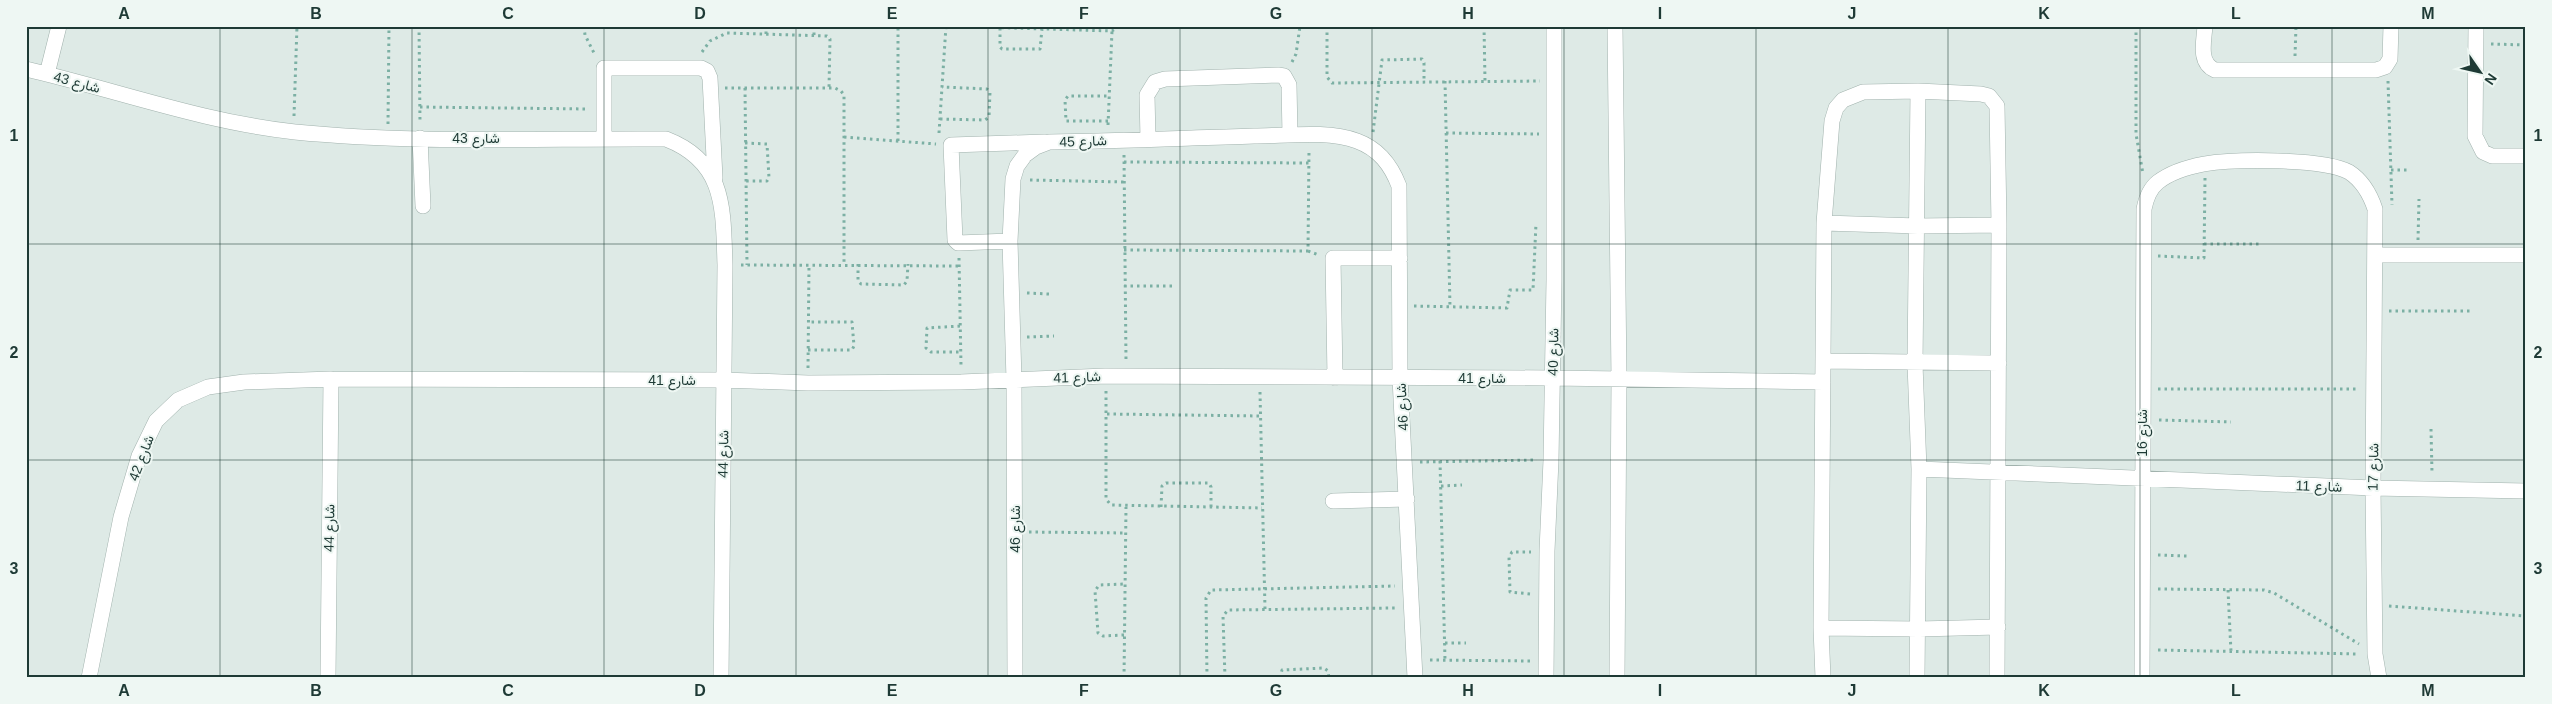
<svg xmlns="http://www.w3.org/2000/svg" width="2552" height="704" font-family="Helvetica,Vazirmatn,sans-serif">
  <style>
    .lines { fill: none; stroke-linecap: round; stroke-linejoin: round }
    .minor-casing { stroke: #a1b2ad; stroke-width: 16 }
    .path { stroke: #7cb0a4; stroke-width: 3; stroke-dasharray: 2.5 4; stroke-linecap: butt }
    .minor { stroke: #fff; stroke-width: 15 }
    .grid { fill: none; stroke: #1e3a35; stroke-width: 1; stroke-opacity: 0.55 }
    .labels { text-anchor: middle; stroke-width: 4; stroke-linejoin: round; paint-order: stroke }
    .street-label { font-size: 14px; fill: #1e3a35; stroke: #eef7f3 }
    .neatline { fill: none; stroke: #1e3a35; stroke-width: 2 }
    .grid-label { font-size: 16px; text-anchor: middle; font-weight: bold; fill: #1e3a35 }
  </style>
  <rect width="100%" height="100%" fill="#deeae6"/>
  <g class="lines">
    <defs>
      <path id="minor" d="M 1615,26 L 1619,379 L 1617,678
        M 2205,26 C 2204,41 2198,63 2215,70 L 2376,70 L 2385,67 L 2390,59 L 2391,26
        M 2476,26 L 2475,136 L 2483,152 L 2492,156 L 2526,156
        M 26,69 C 116,90 203,122 295,132 C 417,144 543,138 666,139 C 726,162 723,209 725,265 L 721,678
        M 47,74 L 59,26
        M 420,138 L 423,206
        M 604,139 L 604,68 L 701,68 L 707,71 L 710,78 L 715,178
        M 1148,139 L 1147,95 L 1155,82 L 1165,79 L 1278,75 L 1284,76 L 1289,85 L 1290,135
        M 1824,223 L 1918,226 L 1999,225
        M 1010,241 L 958,243 L 955,240 L 951,145 L 1045,142
        M 2375,255 L 2526,255
        M 1823,361 L 1999,363
        M 1335,378 L 1333,258 L 1400,258
        M 1919,469 L 2373,488 L 2526,491
        M 1333,501 L 1407,499
        M 1821,628 L 1919,629 L 1998,627
        M 89,678 L 121,517 L 139,456 L 156,421 L 178,400 L 208,387 L 244,382 L 331,379 L 724,380 L 808,383 L 961,382 L 1105,376 L 1552,378 L 1823,382
        M 328,678 L 331,379
        M 1015,678 L 1014,380 L 1010,241 L 1013,179 L 1017,166 L 1025,155 L 1036,147 L 1049,142 C 1117,141 1186,138 1254,136 C 1285,136 1328,130 1357,141 C 1379,149 1391,165 1399,186 L 1400,378 L 1415,678
        M 1546,678 L 1547,551 L 1551,460 L 1554,280 L 1554,26
        M 1823,678 L 1821,628 L 1824,223 L 1832,121 L 1836,108 L 1843,100 L 1863,92 L 1918,91 L 1981,94 L 1989,96 L 1997,106 L 1999,225 L 1997,678
        M 1917,678 L 1919,469 L 1915,364 L 1918,91
        M 2142,678 L 2144,209 C 2146,199 2149,189 2158,182 C 2171,172 2188,167 2204,164 C 2234,159 2324,158 2349,172 C 2363,181 2370,194 2375,209 L 2373,488 L 2375,654 L 2379,678"/>
    </defs>
    <use href="#minor" class="minor-casing"/>
    <path class="path" d="M 419,26 L 420,122
      M 584,26 L 585,35 L 595,55
      M 814,26 L 814,35
      M 1327,26 L 1327,77 L 1332,83 L 1540,81
      M 1484,26 L 1485,81
      M 2136,26 L 2136,134 L 2143,174
      M 1000,28 L 1000,47 L 1002,49 L 1040,49 L 1042,29
      M 766,34 L 766,26
      M 2491,44 L 2526,45
      M 702,52 L 710,41 L 727,33 L 827,36 L 830,39 L 829,88
      M 2295,56 L 2296,26
      M 1292,62 L 1296,54 L 1300,26
      M 1445,81 L 1450,307
      M 2388,81 L 2392,205
      M 725,88 L 835,88 L 841,91 L 844,95 L 844,264
      M 745,88 L 747,265
      M 420,107 L 589,109
      M 294,116 L 297,26
      M 940,119 L 985,120 L 989,117 L 990,92 L 987,89 L 942,87
      M 1108,121 L 1066,121 L 1065,100 L 1068,96 L 1109,96
      M 388,124 L 389,26
      M 1108,125 L 1112,31
      M 1373,132 L 1382,60 L 1422,59 L 1424,63 L 1424,82
      M 939,133 L 946,26 L 1112,31 L 1120,26
      M 1446,133 L 1539,134
      M 844,137 L 936,144
      M 898,141 L 898,26
      M 745,143 L 767,144 L 769,178 L 767,181 L 746,181
      M 1124,155 L 1126,361
      M 1124,162 L 1309,163
      M 2391,170 L 2409,170
      M 1030,180 L 1124,182
      M 2418,240 L 2419,199
      M 2204,244 L 2261,244
      M 1124,250 L 1308,251 L 1309,150
      M 1308,251 L 1319,255
      M 2158,256 L 2204,258 L 2205,178
      M 959,258 L 961,366
      M 858,264 L 858,281 L 861,284 L 904,285 L 907,281 L 908,264
      M 741,265 L 959,266
      M 1124,286 L 1175,286
      M 1027,293 L 1049,294
      M 1414,306 L 1507,308 L 1510,290 L 1533,290 L 1536,223
      M 2389,311 L 2471,311
      M 960,326 L 927,328 L 926,348 L 931,352 L 961,352
      M 1027,337 L 1054,336
      M 808,350 L 852,350 L 854,346 L 852,322 L 809,322
      M 808,368 L 809,265
      M 2158,389 L 2359,389
      M 1106,391 L 1106,499 L 1111,505 L 1262,508
      M 1260,392 L 1265,609
      M 1107,414 L 1260,416
      M 2159,420 L 2231,422
      M 2431,429 L 2432,473
      M 1440,461 L 1445,660
      M 1420,462 L 1537,460
      M 1441,486 L 1462,485
      M 1161,507 L 1162,486 L 1166,483 L 1209,483 L 1211,487 L 1211,507
      M 1029,532 L 1126,533
      M 2158,555 L 2187,556
      M 2158,589 L 2264,590 L 2274,593 L 2359,644
      M 2228,590 L 2231,652
      M 1530,594 L 1510,592 L 1509,557 L 1512,552 L 1531,552
      M 2389,606 L 2526,616
      M 1124,635 L 1103,636 L 1098,633 L 1095,591 L 1099,585 L 1125,584
      M 1445,643 L 1466,643
      M 2158,650 L 2359,654
      M 1430,660 L 1531,661
      M 1124,678 L 1126,507
      M 1207,678 L 1206,598 L 1211,590 L 1395,586
      M 1225,678 L 1223,616 L 1228,610 L 1395,608
      M 1280,678 L 1282,670 L 1324,668 L 1328,671 L 1329,678"/>
    <use href="#minor" class="minor"/>
  </g>
  <path class="grid" d="M 220,26 L 220,678M 412,26 L 412,678M 604,26 L 604,678M 796,26 L 796,678M 988,26 L 988,678M 1180,26 L 1180,678M 1372,26 L 1372,678M 1564,26 L 1564,678M 1756,26 L 1756,678M 1948,26 L 1948,678M 2140,26 L 2140,678M 2332,26 L 2332,678M 26,244 L 2526,244M 26,460 L 2526,460"/>
  <g class="labels">
    <g class="street-label">
      <text transform="translate(77 82) rotate(15)" y="5">شارع 43</text>
      <text x="476" y="143">شارع 43</text>
      <text transform="translate(1083 141) rotate(-2)" y="5">شارع 45</text>
      <text transform="translate(1553 352) rotate(-89)" y="5">شارع 40</text>
      <text transform="translate(1077 377) rotate(-2)" y="5">شارع 41</text>
      <text x="1482" y="383">شارع 41</text>
      <text x="672" y="385">شارع 41</text>
      <text transform="translate(1402 407) rotate(-93)" y="5">شارع 46</text>
      <text transform="translate(2142 433) rotate(-90)" y="5">شارع 16</text>
      <text transform="translate(723 454) rotate(-89)" y="5">شارع 44</text>
      <text transform="translate(141 458) rotate(-69)" y="5">شارع 42</text>
      <text transform="translate(2373 467) rotate(-89)" y="5">شارع 17</text>
      <text transform="translate(2319 486) rotate(2)" y="5">شارع 11</text>
      <text transform="translate(329 528) rotate(-89)" y="5">شارع 44</text>
      <text transform="translate(1015 529) rotate(-90)" y="5">شارع 46</text>
    </g>
  </g>
  <rect width="2552" height="704" fill="none" stroke="#eef7f3" stroke-width="55"/>
  <g transform="translate(2480 72) rotate(124)" stroke="#eef7f3" stroke-width="4" paint-order="stroke">
  <path d="M0-4L9 19L0 12L-9 19Z" fill="#1e3a35"/>
  <text y="-8" font-size="14" font-weight="bold" text-anchor="middle" fill="#1e3a35">N</text>
  </g>
  <rect x="28" y="28" width="2496" height="648" class="neatline"/>
  <g class="grid-label">
    <text x="124" y="19">A</text>
    <text x="316" y="19">B</text>
    <text x="508" y="19">C</text>
    <text x="700" y="19">D</text>
    <text x="892" y="19">E</text>
    <text x="1084" y="19">F</text>
    <text x="1276" y="19">G</text>
    <text x="1468" y="19">H</text>
    <text x="1660" y="19">I</text>
    <text x="1852" y="19">J</text>
    <text x="2044" y="19">K</text>
    <text x="2236" y="19">L</text>
    <text x="2428" y="19">M</text>
    <text x="14" y="141">1</text>
    <text x="2538" y="141">1</text>
    <text x="14" y="358">2</text>
    <text x="2538" y="358">2</text>
    <text x="14" y="574">3</text>
    <text x="2538" y="574">3</text>
    <text x="124" y="696">A</text>
    <text x="316" y="696">B</text>
    <text x="508" y="696">C</text>
    <text x="700" y="696">D</text>
    <text x="892" y="696">E</text>
    <text x="1084" y="696">F</text>
    <text x="1276" y="696">G</text>
    <text x="1468" y="696">H</text>
    <text x="1660" y="696">I</text>
    <text x="1852" y="696">J</text>
    <text x="2044" y="696">K</text>
    <text x="2236" y="696">L</text>
    <text x="2428" y="696">M</text>
  </g>
</svg>
